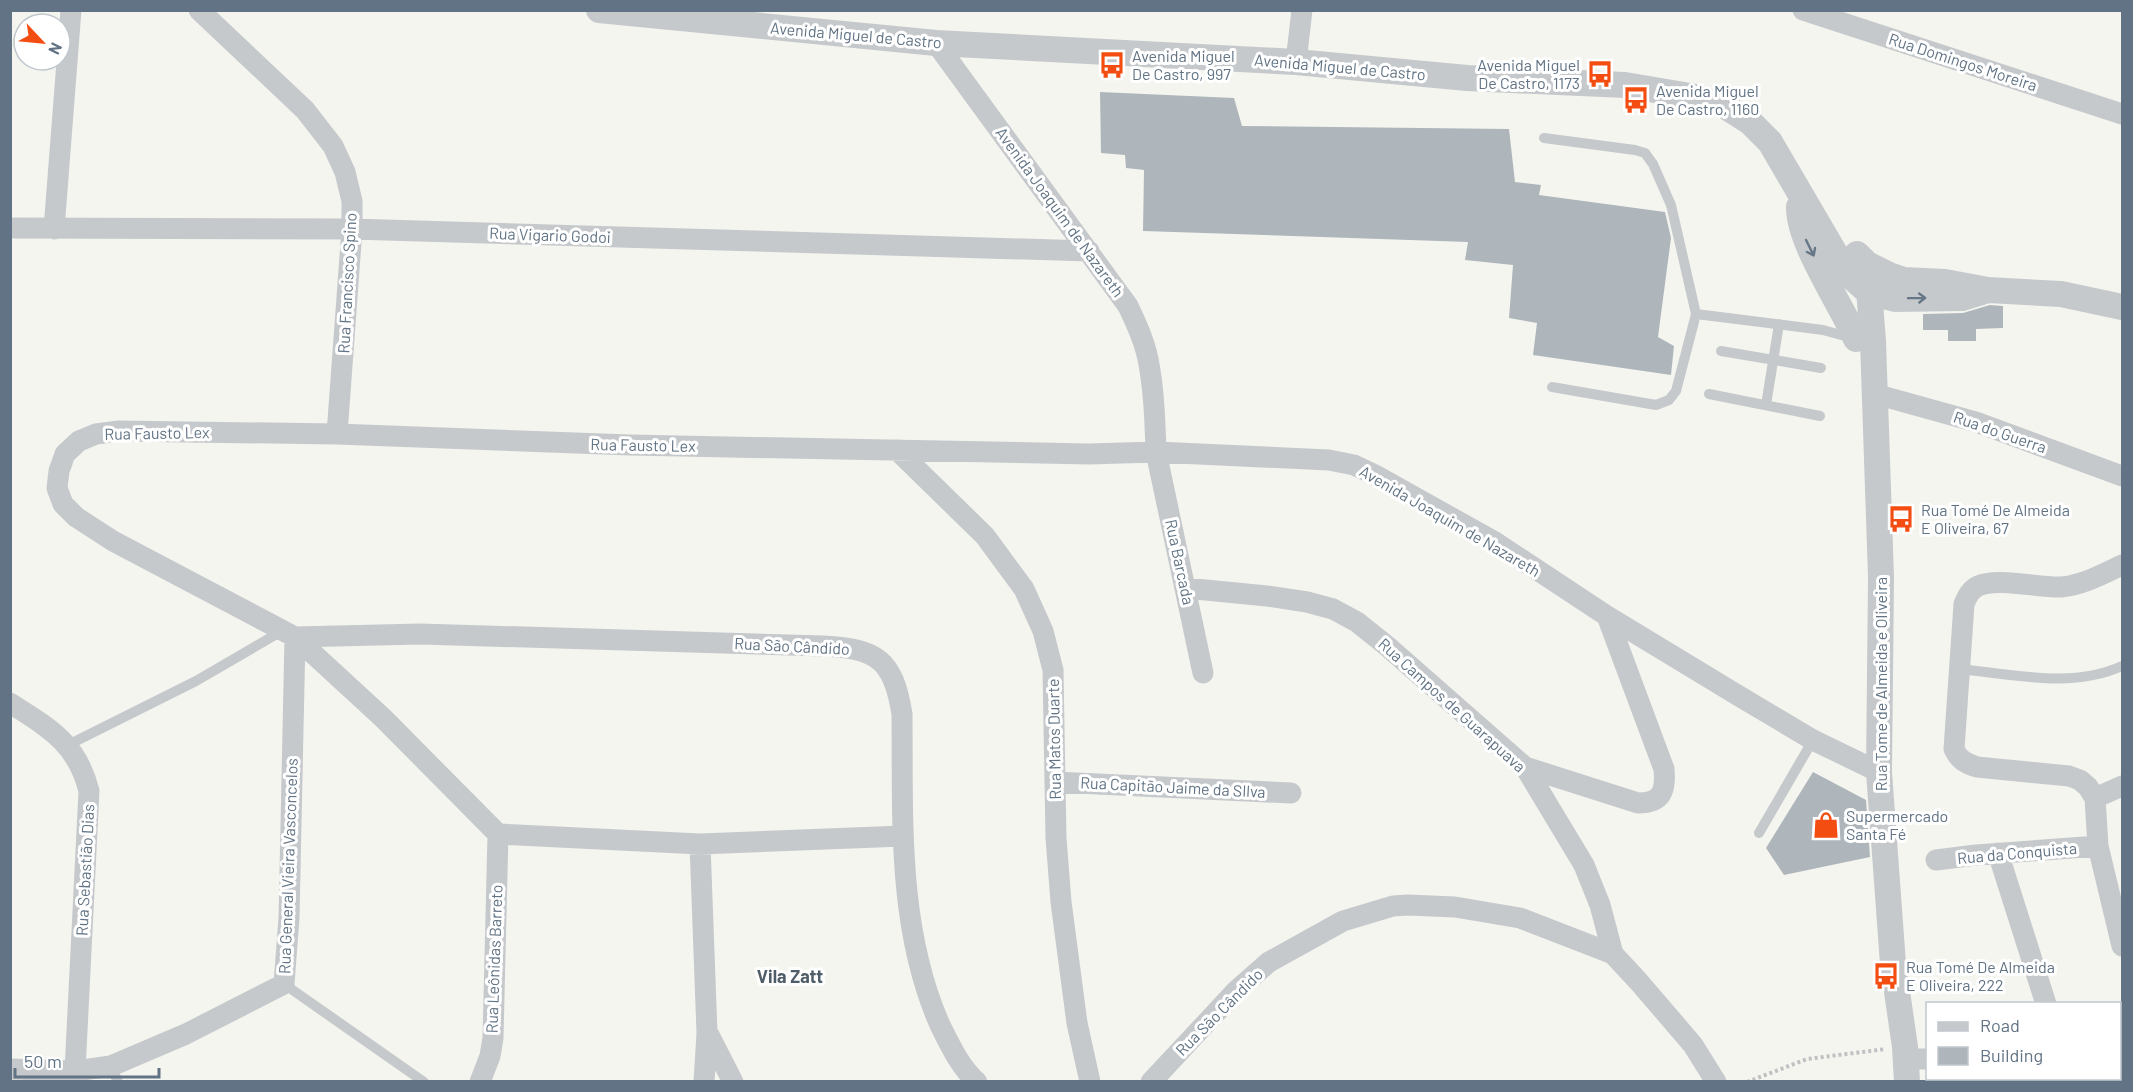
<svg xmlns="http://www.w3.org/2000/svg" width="2133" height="1092" font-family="Barlow,sans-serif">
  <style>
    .building { fill: #aeb6bb }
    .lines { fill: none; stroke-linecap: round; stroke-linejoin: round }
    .path { stroke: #bfc0c2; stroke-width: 4; stroke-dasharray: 3 3; stroke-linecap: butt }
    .service { stroke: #c6c9cc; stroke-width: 10 }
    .minor { stroke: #c6c9cc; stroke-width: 21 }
    .tertiary { stroke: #c6c9cc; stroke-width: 26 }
    .oneway { stroke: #678 }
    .labels { text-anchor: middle; stroke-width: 6; stroke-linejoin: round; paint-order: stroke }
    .street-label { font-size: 16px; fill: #617384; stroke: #fff }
    .poi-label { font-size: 16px; fill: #617384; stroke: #fff; text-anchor: start }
    .neighbourhood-label { font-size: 18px; font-weight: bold; fill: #4f5d68; stroke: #fff }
  </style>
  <rect width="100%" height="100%" fill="#f5f5f0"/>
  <path class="building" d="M 1100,92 L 1234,98 L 1242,126 L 1509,129 L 1515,182 L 1541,185 L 1539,195 L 1665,212 L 1671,238 L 1658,337 L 1674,346 L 1671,375 L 1533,355 L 1537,323 L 1509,318 L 1513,265 L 1465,260 L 1468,242 L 1143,231 L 1144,170 L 1126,168 L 1125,155 L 1101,153 Z
    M 1990,305 L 2003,306 L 2003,328 L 1976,329 L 1976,341 L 1948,341 L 1948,330 L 1923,330 L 1923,314 L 1963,313 Z
    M 1813,772 L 1866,800 L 1870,857 L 1784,875 L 1766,848 Z"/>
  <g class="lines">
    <path class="path" d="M 1747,1082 L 1807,1059 L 1886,1049"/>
    <path class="service" d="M 1544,138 L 1635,150 L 1645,153 L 1653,164 L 1671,205 L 1696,314 L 1676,391 L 1669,400 L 1656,405 L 1552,387
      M 1696,314 L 1823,330 L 1852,338
      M 1721,351 L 1821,368
      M 1709,394 L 1820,416
      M 1766,405 L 1779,324
      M 1959,669 C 2012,674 2072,689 2122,666
      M 68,745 L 196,681 L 282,631
      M 1759,833 L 1813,740
      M 284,984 L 424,1082
      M 111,1066 L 118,1082"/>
    <path class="minor" d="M 199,10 L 305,110 L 333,146 L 345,172 L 352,201 L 352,229 L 337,434
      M 1803,10 L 2122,114
      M 936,43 L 1128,306 C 1136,323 1144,340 1148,359 C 1154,389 1155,421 1156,452 L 1329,460 L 1354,465 L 1375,475 L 1495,542 L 1607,616 L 1739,696 L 1813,740 L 1879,772
      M 1296,62 L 1302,10
      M 10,228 L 352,229 L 1089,251
      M 54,229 L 71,10
      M 1875,394 L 1976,422 L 2122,476
      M 897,450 L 985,536 L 1024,589 L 1043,631 L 1053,670 L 1056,838 L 1061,902 L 1077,1023 L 1090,1082
      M 2122,565 C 2103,574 2083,585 2061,587 C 2039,588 1997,577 1978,586 C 1970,590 1967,597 1964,604 L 1954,749 C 1959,760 1965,763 1977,767 L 2069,776 L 2080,780 L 2088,787 L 2095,798 L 2098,846 L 2122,946
      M 1185,588 L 1267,596 L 1307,602 L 1333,609 L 1357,622 L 1387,646 L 1525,767 L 1584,865 L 1600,905 L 1613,954
      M 10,703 C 49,728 77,743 89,791 L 75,1071
      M 1525,767 L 1638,803 C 1662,803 1666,791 1664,769 L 1607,616
      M 1055,782 L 1291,793
      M 2095,798 L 2122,786
      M 903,836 L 700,844 L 498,834 L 383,718 L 295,637 L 113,541 L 76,517 L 63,504 L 57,488 L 59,471 L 65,454 L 79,441 L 96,434 L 119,431 L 337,434 L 630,445 L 1089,454 L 1156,452 L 1203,673
      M 700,844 L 707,1033 L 704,1082
      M 1998,853 L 2046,1004
      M 1936,860 L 1976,855 L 2098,846
      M 2120,1026 L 2122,1025
      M 708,1033 L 733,1082
      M 1906,1059 L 1928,1059
      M 10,1069 L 75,1071 L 111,1066 L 186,1034 L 284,984 L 289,918 L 295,637 L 420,634 L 824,646 C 877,649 893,659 902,714 C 903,818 897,928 940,1025 C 950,1045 960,1067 977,1082
      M 2028,1078 L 2030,1082
      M 480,1082 L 490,1056 L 493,1038 L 498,834
      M 1151,1082 L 1236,991 L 1269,962 L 1343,921 L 1393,906 L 1408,905 L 1455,907 L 1520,918 L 1613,954 L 1639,982 L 1693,1045 L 1716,1082"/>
    <path class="tertiary" d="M 599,10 L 936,43 L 1296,62 L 1467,78 L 1625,85 L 1696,97 L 1725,106 L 1750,122 L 1770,142 L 1846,272 L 1868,292 L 1895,299 L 1962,298 L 1988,290
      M 1799,207 C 1798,242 1841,304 1856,339
      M 1857,254 L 1867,264 L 1889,275 L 1904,280 L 1945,282 L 1988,290 L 2061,294 L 2122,307
      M 1867,264 L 1873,341 L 1881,577 L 1879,772 L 1893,964 L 1905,1047 L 1907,1082"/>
  </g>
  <defs><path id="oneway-shaft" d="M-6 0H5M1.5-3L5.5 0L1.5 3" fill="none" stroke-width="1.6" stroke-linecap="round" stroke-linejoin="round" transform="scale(1.5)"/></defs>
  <g class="oneway">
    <use href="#oneway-shaft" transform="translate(1810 248) rotate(64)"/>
    <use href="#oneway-shaft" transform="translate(1917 298) rotate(-1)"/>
  </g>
  <defs>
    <symbol id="bus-bare" viewBox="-9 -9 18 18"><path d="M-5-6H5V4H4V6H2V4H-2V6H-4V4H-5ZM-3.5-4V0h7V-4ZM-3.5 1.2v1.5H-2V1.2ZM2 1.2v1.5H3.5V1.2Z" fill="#f34d12" stroke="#fff" stroke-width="2.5" paint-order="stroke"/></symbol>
    <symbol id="shop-bare" viewBox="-9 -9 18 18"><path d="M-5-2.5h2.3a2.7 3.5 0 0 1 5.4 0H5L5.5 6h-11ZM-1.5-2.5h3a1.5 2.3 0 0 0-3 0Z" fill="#f34d12" stroke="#fff" stroke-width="2.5" paint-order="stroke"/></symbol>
  </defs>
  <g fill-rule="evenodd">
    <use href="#bus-bare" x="1093" y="46" width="38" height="38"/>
    <use href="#bus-bare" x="1581" y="55" width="38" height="38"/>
    <use href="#bus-bare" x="1617" y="81" width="38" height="38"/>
    <use href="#bus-bare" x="1882" y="500" width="38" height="38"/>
    <use href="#shop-bare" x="1807" y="806" width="38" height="38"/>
    <use href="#bus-bare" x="1867" y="957" width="38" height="38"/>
  </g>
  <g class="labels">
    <g class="street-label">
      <text transform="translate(856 35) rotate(5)" y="6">Avenida Miguel de Castro</text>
      <text transform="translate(1963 62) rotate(18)" y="6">Rua Domingos Moreira</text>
      <text transform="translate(1340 67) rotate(5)" y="6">Avenida Miguel de Castro</text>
      <text transform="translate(1060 212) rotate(54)" y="6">Avenida Joaquim de Nazareth</text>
      <text transform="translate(550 235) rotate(2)" y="6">Rua Vigario Godoi</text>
      <text transform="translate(347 283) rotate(-87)" y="6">Rua Francisco Spino</text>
      <text transform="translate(2000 432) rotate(19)" y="6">Rua do Guerra</text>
      <text transform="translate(157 433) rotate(-1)" y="6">Rua Fausto Lex</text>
      <text transform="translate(643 445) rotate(1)" y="6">Rua Fausto Lex</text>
      <text transform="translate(1450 521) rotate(30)" y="6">Avenida Joaquim de Nazareth</text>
      <text transform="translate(1180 562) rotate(78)" y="6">Rua Barcada</text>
      <text transform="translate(792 646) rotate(3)" y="6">Rua São Cândido</text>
      <text transform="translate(1881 684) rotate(-90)" y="6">Rua Tome de Almeida e Oliveira</text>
      <text transform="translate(1452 705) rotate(42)" y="6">Rua Campos de Guarapuava</text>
      <text transform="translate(1054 739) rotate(-91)" y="6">Rua Matos Duarte</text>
      <text transform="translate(1173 787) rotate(3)" y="6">Rua Capitão Jaime da SIlva</text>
      <text transform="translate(2017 853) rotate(-5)" y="6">Rua da Conquista</text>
      <text transform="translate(288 866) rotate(-88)" y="6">Rua General Vieira Vasconcelos</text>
      <text transform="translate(85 870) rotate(-87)" y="6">Rua Sebastião Dias</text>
      <text transform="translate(494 959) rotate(-88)" y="6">Rua Leônidas Barreto</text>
      <text transform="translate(1219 1012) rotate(-45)" y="6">Rua São Cândido</text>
    </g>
    <g class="poi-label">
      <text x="1132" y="62">Avenida Miguel<tspan x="1132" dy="18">De Castro, 997</tspan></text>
      <text x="1580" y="71" text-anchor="end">Avenida Miguel<tspan x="1580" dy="18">De Castro, 1173</tspan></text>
      <text x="1656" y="97">Avenida Miguel<tspan x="1656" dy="18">De Castro, 1160</tspan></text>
      <text x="1921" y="516">Rua Tomé De Almeida<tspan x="1921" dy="18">E Oliveira, 67</tspan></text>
      <text x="1846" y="822">Supermercado<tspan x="1846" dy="18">Santa Fé</tspan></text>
      <text x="1906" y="973">Rua Tomé De Almeida<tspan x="1906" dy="18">E Oliveira, 222</tspan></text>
    </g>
    <g class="neighbourhood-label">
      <text x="790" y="983">Vila Zatt</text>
    </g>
  </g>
  <rect width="2133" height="1092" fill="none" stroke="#617384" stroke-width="24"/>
  <rect x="1926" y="1002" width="195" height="78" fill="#ffffff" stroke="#c0c7ce" stroke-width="1.5"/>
  <rect x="1938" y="1022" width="30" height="9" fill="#c6c9cc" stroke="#c0c7ce" stroke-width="1.5"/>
  <text x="1980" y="1032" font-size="18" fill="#617384">Road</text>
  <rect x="1938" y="1047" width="30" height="18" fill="#aeb6bb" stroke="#c0c7ce" stroke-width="1.5"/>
  <text x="1980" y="1062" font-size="18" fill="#617384">Building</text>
  <g transform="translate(42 42) rotate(116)"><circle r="28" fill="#ffffff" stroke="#c0c7ce" stroke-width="1.5"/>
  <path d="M0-4.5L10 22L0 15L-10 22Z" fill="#f34d12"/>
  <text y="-9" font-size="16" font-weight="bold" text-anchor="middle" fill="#617384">N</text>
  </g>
  <path d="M15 1068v9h144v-9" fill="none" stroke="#617384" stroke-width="3"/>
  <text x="24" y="1068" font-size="18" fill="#617384" stroke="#ffffff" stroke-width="4.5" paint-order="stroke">50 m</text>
</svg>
